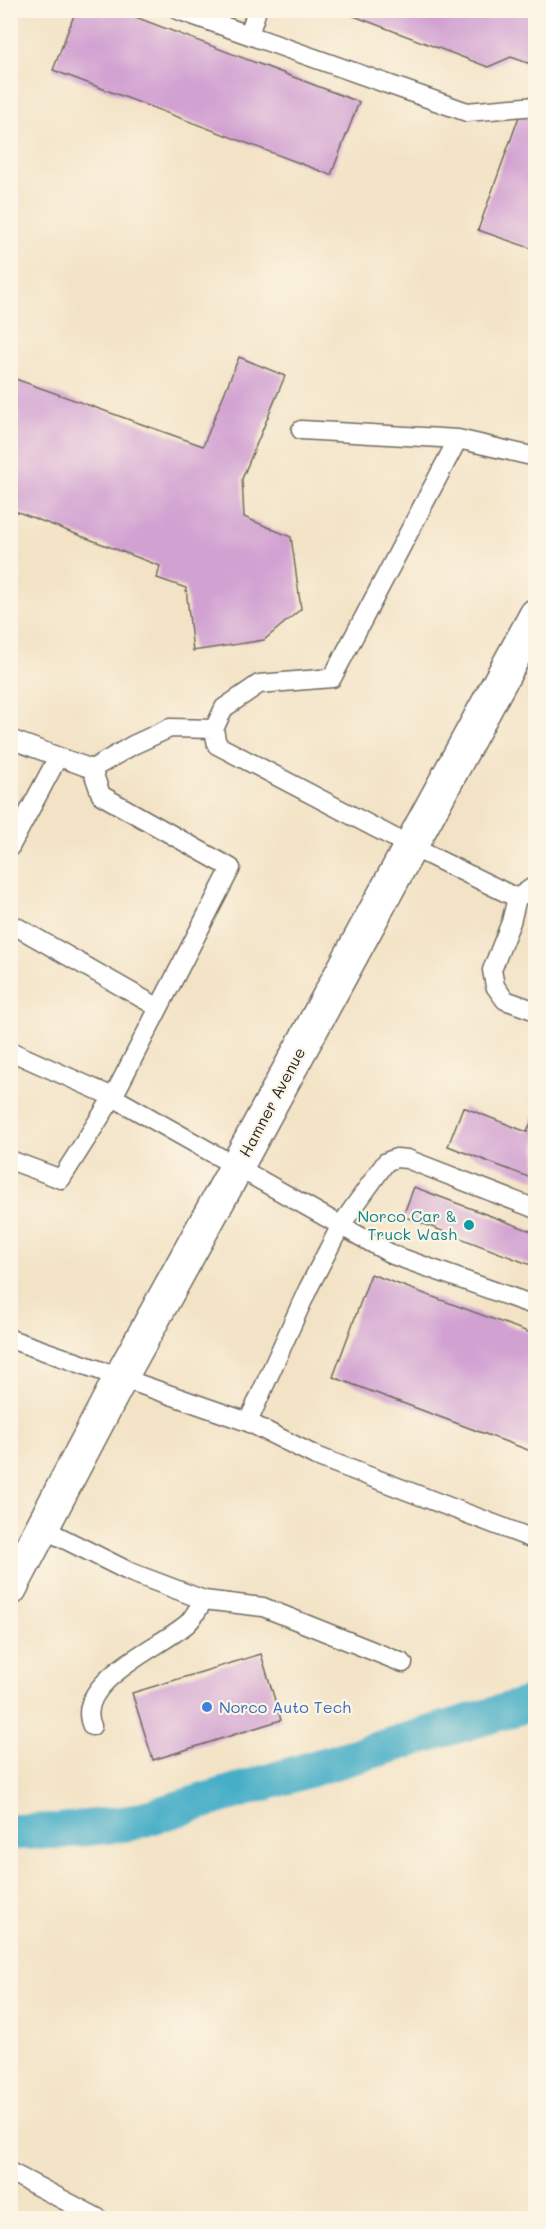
<svg xmlns="http://www.w3.org/2000/svg" width="546" height="2229" font-family="Mali,sans-serif">
  <style>
    .lines { fill: none; stroke-linecap: round; stroke-linejoin: round }
    .canal { stroke: #47aec7; stroke-width: 36 }
    .building { fill: #d1a1d2 }
    .service-casing { stroke: #716b61; stroke-width: 21 }
    .primary-casing { stroke: #716b61; stroke-width: 36 }
    .service { stroke: #fff; stroke-width: 18 }
    .primary { stroke: #fff; stroke-width: 33 }
    .culture-dot { fill: #0f9aa8; stroke: #fcf5e5; stroke-width: 2 }
    .shop-dot { fill: #3f7fe0; stroke: #fcf5e5; stroke-width: 2 }
    .labels { text-anchor: middle; stroke-width: 4.5; stroke-linejoin: round; paint-order: stroke }
    .street-label { font-size: 16px; fill: #2b2b2b; stroke: #fcf5e5 }
    .culture-label { font-size: 16px; fill: #0d838f; stroke: #fcf5e5; text-anchor: end }
    .shop-label { font-size: 16px; fill: #366cbe; stroke: #fcf5e5; text-anchor: start }
  </style>
  <rect width="100%" height="100%" fill="#fcf5e5"/>
  <filter id="ink" filterUnits="userSpaceOnUse"><feTurbulence type="fractalNoise" baseFrequency=".0167" numOctaves="2"/><feDisplacementMap in="SourceGraphic" scale="12" xChannelSelector="R" yChannelSelector="G"/><feConvolveMatrix kernelMatrix="1 2 1 2 8 2 1 2 1" color-interpolation-filters="sRGB"/></filter>
  <filter id="wash" filterUnits="userSpaceOnUse"><feTurbulence type="fractalNoise" baseFrequency=".008" numOctaves="4" result="noise"/><feDisplacementMap in="SourceGraphic" scale="24" xChannelSelector="R" yChannelSelector="G"/><feGaussianBlur stdDeviation="1.35" result="paint"/><feColorMatrix in="noise" values="0 0 0 0 0 0 0 0 0 0 0 0 0 0 0 0 0 1.4 0 .05"/><feComposite in="paint" operator="in"/></filter>
  <g filter="url(#wash)">
    <rect width="100%" height="100%" fill="#f3e3c6"/>
    <g class="lines">
      <path class="canal" d="M 10,1832 L 60,1831 L 130,1823 L 536,1702"/>
    </g>
    <g id="blocks">
      <path class="building" d="M 76,10 L 117,10 L 359,102 L 331,175 L 53,70 Z
        M 338,10 L 536,10 L 536,66 L 511,57 L 488,67 Z
        M 520,114 L 536,119 L 536,250 L 478,230 Z
        M 239,357 L 285,376 L 242,479 L 244,517 L 291,537 L 301,609 L 264,640 L 193,651 L 186,588 L 157,578 L 160,566 L 10,509 L 10,377 L 203,446 Z
        M 463,1107 L 527,1132 L 536,1111 L 536,1180 L 448,1146 Z
        M 414,1187 L 536,1233 L 536,1267 L 403,1216 Z
        M 371,1274 L 536,1335 L 536,1453 L 333,1377 Z
        M 261,1654 L 281,1720 L 153,1760 L 132,1693 Z"/>
    </g>
  </g>
  <g filter="url(#ink)">
    <use href="#blocks" fill-opacity="0" stroke="#716b61" stroke-width="1.5"/>
    <g class="lines">
      <defs>
        <path id="service" d="M 178,10 L 467,112 L 536,106
          M 249,35 L 257,10
          M 301,430 L 458,439
          M 10,739 L 92,769 L 133,745 L 170,728 L 214,729
          M 10,847 L 58,757
          M 536,885 L 517,898 L 511,922 L 492,970 L 495,986 L 505,1000 L 536,1011
          M 517,898 L 410,846 L 217,745 L 214,729 L 224,708 L 259,684 L 332,678 L 458,439 L 536,457
          M 10,923 L 159,1008
          M 10,1051 L 113,1097 L 231,868 L 101,795 L 92,769
          M 10,1160 L 61,1179 L 113,1097 L 393,1255 L 536,1306
          M 10,1339 L 248,1422 L 316,1456 L 536,1540
          M 248,1422 L 308,1289 L 341,1225 L 386,1162 L 396,1158 L 407,1159 L 536,1209
          M 42,1528 L 130,1572 L 204,1600 L 263,1607 L 403,1663
          M 92,1726 C 72,1682 163,1646 188,1623 C 194,1617 199,1607 204,1600
          M 10,2172 L 98,2218"/>
        <path id="primary" d="M 10,1589 L 121,1377 L 237,1166 L 536,615"/>
      </defs>
      <use href="#service" class="service-casing"/>
      <use href="#primary" class="primary-casing"/>
      <use href="#service" class="service"/>
      <use href="#primary" class="primary"/>
    </g>
  </g>
  <circle class="culture-dot" cx="469" cy="1225" r="6"/>
  <circle class="shop-dot" cx="207" cy="1707" r="6"/>
  <g class="labels">
    <g class="street-label">
      <text transform="translate(272 1102) rotate(-62)" y="6">Hamner Avenue</text>
    </g>
    <g class="culture-label">
      <text x="457" y="1222">Norco Car &amp;<tspan x="457" dy="18">Truck Wash</tspan></text>
    </g>
    <g class="shop-label">
      <text x="219" y="1713">Norco Auto Tech</text>
    </g>
  </g>
  <rect width="546" height="2229" fill="none" stroke="#fcf5e5" stroke-width="36"/>
</svg>
